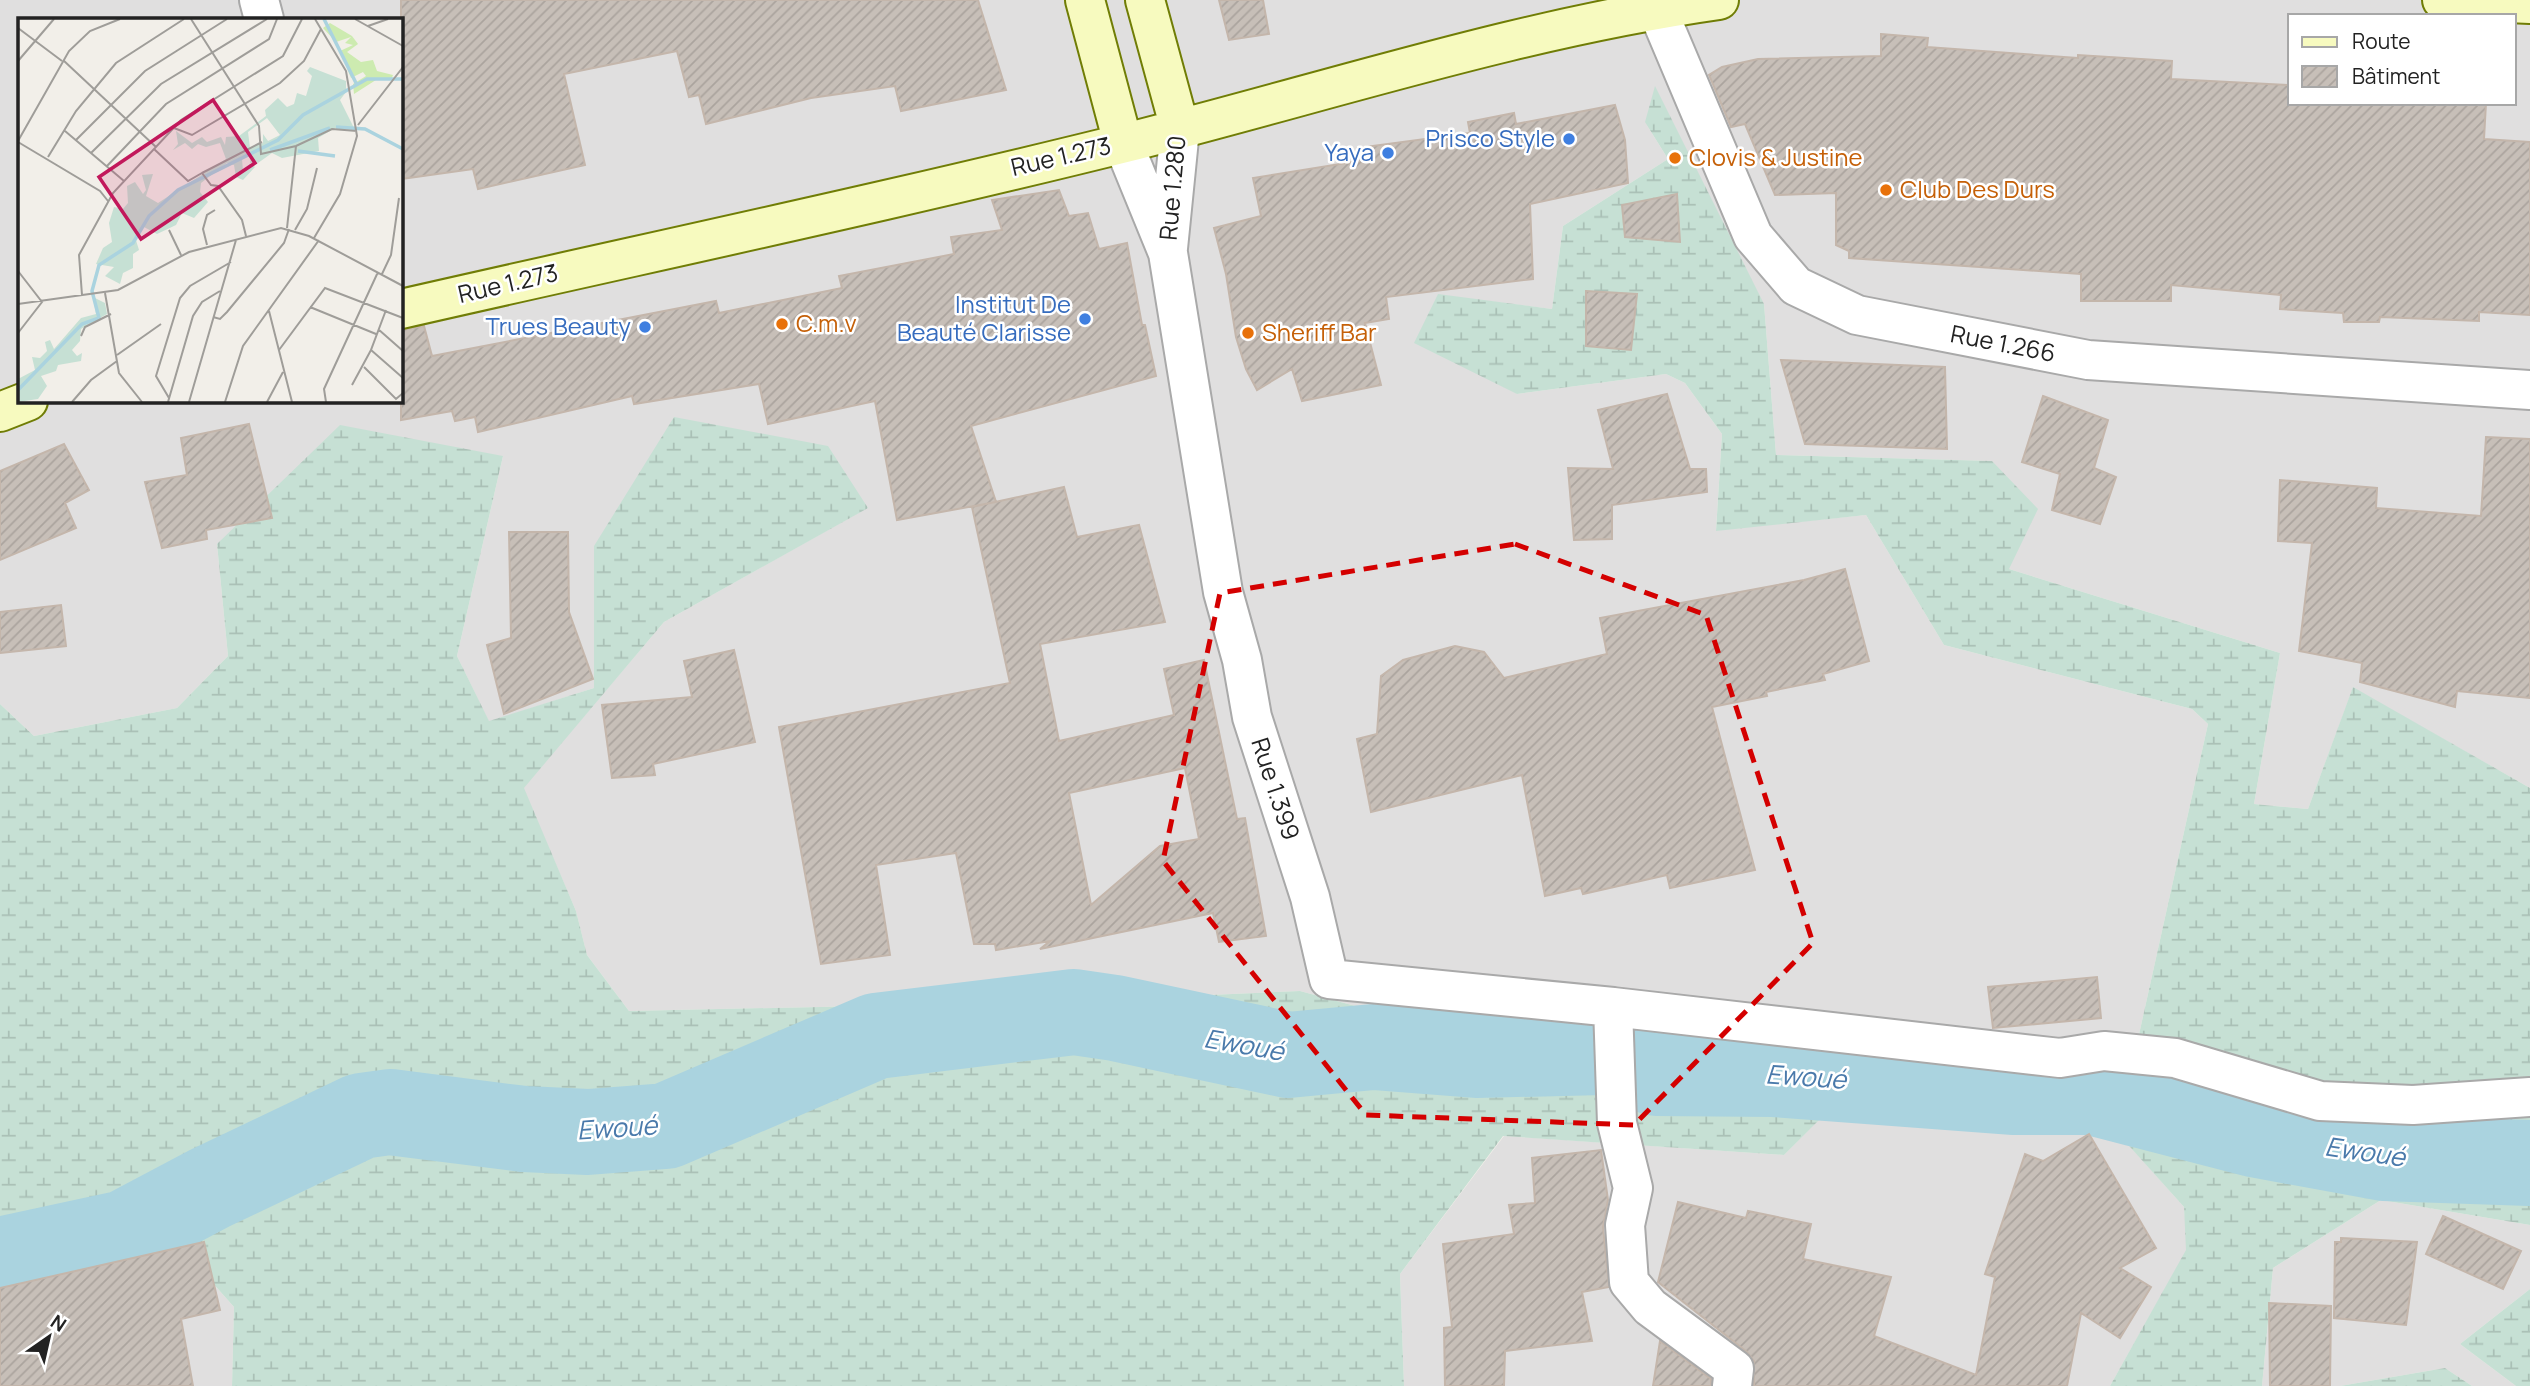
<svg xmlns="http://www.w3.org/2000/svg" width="2530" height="1386" font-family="Manrope,sans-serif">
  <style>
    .residential { fill: #e0dfdf; fill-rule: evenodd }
    .wetland { fill: url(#wetland-marsh) }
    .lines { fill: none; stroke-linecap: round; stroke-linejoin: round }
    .river { stroke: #aad3df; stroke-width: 86 }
    .building { fill: url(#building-hatch); stroke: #c4b6ab; stroke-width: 2; fill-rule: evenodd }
    .minor-casing { stroke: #a9a9a9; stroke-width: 42 }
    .secondary-casing { stroke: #707d05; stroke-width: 42 }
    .minor { stroke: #fff; stroke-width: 38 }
    .secondary { stroke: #f7fabf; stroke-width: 38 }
    .marked { fill: none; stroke: #d40000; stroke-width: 5; stroke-dasharray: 14 9; stroke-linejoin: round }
    .shop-dot { fill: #3f7fe0; stroke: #fff; stroke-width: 2.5 }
    .food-dot { fill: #e8710a; stroke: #fff; stroke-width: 2.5 }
    .labels { text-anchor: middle; stroke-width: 5; stroke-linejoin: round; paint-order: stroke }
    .shop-label { font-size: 24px; fill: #366cbe; stroke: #fff; text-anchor: end }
    .street-label { font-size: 24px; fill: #222; stroke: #fff }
    .food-label { font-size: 24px; fill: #c56008; stroke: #fff; text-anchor: start }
    .water-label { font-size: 26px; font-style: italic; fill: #4a7aab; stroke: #fff }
    .inset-river { fill: none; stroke: #aad3df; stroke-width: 3.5 }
    .inset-road { fill: none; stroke: #9f9d99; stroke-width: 2 }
    .view { fill: #c2185b; fill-opacity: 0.15; stroke: #c2185b; stroke-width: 3.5 }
    .inset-edge { fill: none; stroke: #222; stroke-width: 3.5 }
  </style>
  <defs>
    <pattern id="wetland-marsh" width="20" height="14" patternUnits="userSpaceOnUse" patternTransform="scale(1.75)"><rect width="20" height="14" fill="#c6e0d4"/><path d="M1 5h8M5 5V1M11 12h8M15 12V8" fill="none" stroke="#aac0b6"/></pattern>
    <pattern id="building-hatch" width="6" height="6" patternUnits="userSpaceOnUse" patternTransform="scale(1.75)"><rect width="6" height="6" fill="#c7bfb8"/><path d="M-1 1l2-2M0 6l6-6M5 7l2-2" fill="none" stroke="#aba49e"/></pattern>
  </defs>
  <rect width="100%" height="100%" fill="#f2efe9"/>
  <path class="residential" d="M 0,0 L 2530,0 L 2530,788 L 2353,688 L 2308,809 L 2254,804 L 2280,653 L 2009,569 L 1992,461 L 1776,455 L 1764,304 L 1645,122 L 1668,159 L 1563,226 L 1552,309 L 1438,295 L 1517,394 L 1666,374 L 1685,383 L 1722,434 L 1716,530 L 1866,515 L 1944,645 L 2192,709 L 2208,724 L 2138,1039 L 2107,1068 L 1390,1003 L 1359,1007 L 1300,991 L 1051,1002 L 629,1011 L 587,955 L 576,911 L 523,788 L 664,622 L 867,508 L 594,546 L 594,688 L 489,722 L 457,656 L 503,456 L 217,544 L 228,656 L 177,708 L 34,736 L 0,704 ZM 2290,16 L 2514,16 L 2514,103 L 2290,103 ZM 19,19 L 401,19 L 401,401 L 19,401 Z
    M 1836,1102 L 1958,1102 L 2096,1108 L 2184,1207 L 2186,1228 L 2187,1250 L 2110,1386 L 1404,1386 L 1400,1274 L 1504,1136 L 1784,1155 Z
    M 2381,1200 L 2530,1225 L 2530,1289 L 2460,1344 L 2516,1386 L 2472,1386 L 2445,1368 L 2340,1386 L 2262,1386 L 2273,1268 Z
    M 171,1236 L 234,1307 L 232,1386 L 0,1386 L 0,1277 Z"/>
  <path class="wetland" d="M 1655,86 L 1764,304 L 1776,455 L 1992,461 L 2038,509 L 2009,569 L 2280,653 L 2254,804 L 2308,809 L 2353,687 L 2530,788 L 2530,1225 L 2381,1200 L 2273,1268 L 2262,1386 L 2110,1386 L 2186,1250 L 2184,1207 L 2096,1109 L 1958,1102 L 1837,1102 L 1784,1155 L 1503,1136 L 1400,1274 L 1404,1386 L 232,1386 L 234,1307 L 171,1236 L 0,1277 L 0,704 L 34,736 L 177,708 L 228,656 L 217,544 L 340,425 L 503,456 L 457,656 L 489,721 L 594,688 L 594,546 L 674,417 L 828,446 L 868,508 L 664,622 L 524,788 L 576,911 L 587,955 L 629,1011 L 1051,1002 L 1300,991 L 1359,1007 L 1390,1003 L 1788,1044 L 2138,1039 L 2208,724 L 2192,709 L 1944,645 L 1866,515 L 1716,531 L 1722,434 L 1685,383 L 1666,374 L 1517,394 L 1414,343 L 1438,294 L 1552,309 L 1563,226 L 1668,159 L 1645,122 Z
    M 2530,1289 L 2530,1386 L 2516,1386 L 2460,1344 Z
    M 2445,1368 L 2472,1386 L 2340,1386 Z"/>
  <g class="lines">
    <path class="river" d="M 0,1260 L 125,1233 L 210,1188 L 361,1116 L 390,1112 L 524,1129 L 588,1132 L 666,1126 L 876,1036 L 1074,1012 L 1115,1018 L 1288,1055 L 1373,1047 L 1476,1055 L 1603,1052 L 1656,1073 L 1774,1074 L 2015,1092 L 2091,1092 L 2253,1134 L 2384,1158 L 2530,1163"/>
  </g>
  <path class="building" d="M 401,0 L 978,0 L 1006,90 L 901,111 L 895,86 L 811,98 L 706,124 L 699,95 L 689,97 L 677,51 L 564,74 L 585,165 L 478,189 L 473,169 L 401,179 Z
    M 1219,0 L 1263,0 L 1269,34 L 1229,40 Z
    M 1881,34 L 1928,38 L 1927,47 L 2078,58 L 2078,55 L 2172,61 L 2171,79 L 2290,85 L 2290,103 L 2486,103 L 2484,139 L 2530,142 L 2530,315 L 2479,312 L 2479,321 L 2380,317 L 2379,322 L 2344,322 L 2343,313 L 2280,309 L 2281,295 L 2171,285 L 2171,301 L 2081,301 L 2081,274 L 1849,258 L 1849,251 L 1836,245 L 1836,193 L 1775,195 L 1745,124 L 1731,127 L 1709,75 L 1722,67 L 1758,59 L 1881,56 Z
    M 1615,105 L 1625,140 L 1628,183 L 1530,204 L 1533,279 L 1386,297 L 1389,319 L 1365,323 L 1381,385 L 1302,401 L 1292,369 L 1257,390 L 1246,369 L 1236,337 L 1226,274 L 1214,228 L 1261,216 L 1253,178 L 1359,161 L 1357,148 L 1470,133 L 1468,122 L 1514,113 L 1516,124 Z
    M 1059,190 L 1069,216 L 1088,213 L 1099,249 L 1127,243 L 1142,325 L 1145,325 L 1156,376 L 971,426 L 996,502 L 897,520 L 875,401 L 768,424 L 759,384 L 634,404 L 632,396 L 478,432 L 475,417 L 455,421 L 452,411 L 401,420 L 401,330 L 424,326 L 432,356 L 716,301 L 719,313 L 842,288 L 839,276 L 954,254 L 951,237 L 1002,230 L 992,200 Z
    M 1677,194 L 1680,242 L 1625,237 L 1622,205 Z
    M 1586,291 L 1637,294 L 1631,350 L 1586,346 Z
    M 1781,360 L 1945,367 L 1947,449 L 1805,444 Z
    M 1667,394 L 1690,469 L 1706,469 L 1707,492 L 1612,505 L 1612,539 L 1574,540 L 1568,468 L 1613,469 L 1598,410 Z
    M 2043,396 L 2108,420 L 2094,468 L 2116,477 L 2100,524 L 2052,510 L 2060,474 L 2022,462 Z
    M 249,424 L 272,518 L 206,530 L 207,539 L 162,548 L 145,482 L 187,475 L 181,438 Z
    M 2486,437 L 2530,439 L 2530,698 L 2457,691 L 2455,707 L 2360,682 L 2362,663 L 2299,651 L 2312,543 L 2278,541 L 2280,480 L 2377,488 L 2376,508 L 2481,516 Z
    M 64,444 L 89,490 L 65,503 L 76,528 L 0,560 L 0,471 Z
    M 1064,487 L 1077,537 L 1139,525 L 1165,622 L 1040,644 L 1059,741 L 1174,715 L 1164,669 L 1204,660 L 1237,819 L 1245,818 L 1266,936 L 1219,942 L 1213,913 L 1040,949 L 1050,941 L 996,950 L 995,944 L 974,944 L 956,853 L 876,865 L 890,955 L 821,964 L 779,727 L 1010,683 L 972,507 ZM 1185,768 L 1199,839 L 1160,846 L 1091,905 L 1069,793 Z
    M 509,532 L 568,532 L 569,612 L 593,679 L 504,714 L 487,645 L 511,638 Z
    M 1845,569 L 1869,661 L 1823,674 L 1825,680 L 1766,692 L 1767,696 L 1712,707 L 1755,870 L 1670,888 L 1667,875 L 1583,894 L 1581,888 L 1545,896 L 1522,775 L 1371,812 L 1357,739 L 1377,734 L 1381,676 L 1403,660 L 1455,646 L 1484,652 L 1504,678 L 1607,654 L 1600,618 L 1804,580 Z
    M 61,605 L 66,646 L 0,653 L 0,612 Z
    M 734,650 L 755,742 L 653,764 L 655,775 L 612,778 L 602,705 L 692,697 L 684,661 Z
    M 2097,977 L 2101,1018 L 1993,1028 L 1988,987 Z
    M 2089,1134 L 2156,1248 L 2120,1268 L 2151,1287 L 2120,1338 L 2081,1313 L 2067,1386 L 1754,1386 L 1754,1361 L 1747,1352 L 1658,1282 L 1678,1202 L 1746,1218 L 1748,1211 L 1811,1224 L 1803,1259 L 1891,1277 L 1874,1336 L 1976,1375 L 1995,1277 L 1985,1274 L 2025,1154 L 2043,1161 Z
    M 1601,1150 L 1608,1200 L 1603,1227 L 1609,1287 L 1582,1292 L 1592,1341 L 1505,1351 L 1504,1386 L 1445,1386 L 1444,1328 L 1452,1327 L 1443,1244 L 1514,1234 L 1509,1205 L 1535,1203 L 1532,1158 Z
    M 2443,1216 L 2521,1251 L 2503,1289 L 2426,1254 Z
    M 2341,1238 L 2417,1242 L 2406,1325 L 2334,1318 L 2335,1242 L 2341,1242 Z
    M 204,1242 L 220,1310 L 181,1319 L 193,1386 L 0,1386 L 0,1288 Z
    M 2269,1303 L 2331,1306 L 2330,1386 L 2270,1386 Z
    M 1660,1341 L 1711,1379 L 1711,1386 L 1653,1386 Z"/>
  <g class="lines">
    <defs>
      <path id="minor" d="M 259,0 L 264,19
        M 1657,9 L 1753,236 L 1796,286 L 1857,315 L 2088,360 L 2530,390
        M 1123,143 L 1168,253 L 1223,592 L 1242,660 L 1252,717 L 1310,897 L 1329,979 L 1613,1007 L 1617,1123 L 1633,1188 L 1625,1225 L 1629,1282 L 1650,1307 L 1734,1369 L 1732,1386
        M 1168,248 L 1180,129
        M 1613,1007 L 2060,1058 L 2104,1051 L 2175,1058 L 2320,1101 L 2413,1105 L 2530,1097"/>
      <path id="secondary" d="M 1085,0 L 1123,143
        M 1145,0 L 1180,129
        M 2442,0 L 2530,4
        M 401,309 C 646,253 893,201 1137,140 C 1330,91 1522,28 1719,0
        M 0,412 L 28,401"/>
    </defs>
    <use href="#minor" class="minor-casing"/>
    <use href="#secondary" class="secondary-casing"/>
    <use href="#minor" class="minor"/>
    <use href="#secondary" class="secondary"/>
  </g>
  <path class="marked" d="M 1515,544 L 1706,615 L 1813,943 L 1634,1125 L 1366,1115 L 1163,861 L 1220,593 Z"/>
  <g class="shop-dot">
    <circle cx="1569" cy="139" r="7"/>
    <circle cx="1388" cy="153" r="7"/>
    <circle cx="1085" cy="319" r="7"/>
    <circle cx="645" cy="327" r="7"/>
  </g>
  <g class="food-dot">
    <circle cx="1675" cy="158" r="7"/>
    <circle cx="1886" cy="190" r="7"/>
    <circle cx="782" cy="324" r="7"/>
    <circle cx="1248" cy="333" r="7"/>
  </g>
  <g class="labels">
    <g class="shop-label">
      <text x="1555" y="147">Prisco Style</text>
      <text x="1374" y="161">Yaya</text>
      <text x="1071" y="313">Institut De<tspan x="1071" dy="28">Beauté Clarisse</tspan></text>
      <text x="631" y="335">Trues Beauty</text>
    </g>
    <g class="street-label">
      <text transform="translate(1061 157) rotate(-13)" y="8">Rue 1.273</text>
      <text transform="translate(1173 188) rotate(-85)" y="8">Rue 1.280</text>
      <text transform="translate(508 284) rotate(-13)" y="8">Rue 1.273</text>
      <text transform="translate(2003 344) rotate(11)" y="8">Rue 1.266</text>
      <text transform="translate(1275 789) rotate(72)" y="8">Rue 1.399</text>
    </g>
    <g class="food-label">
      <text x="1689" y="166">Clovis &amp; Justine</text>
      <text x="1900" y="198">Club Des Durs</text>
      <text x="796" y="332">C.m.v</text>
      <text x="1262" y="341">Sheriff Bar</text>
    </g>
    <g class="water-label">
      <text transform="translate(1244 1045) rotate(10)" y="9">Ewoué</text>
      <text transform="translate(1806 1077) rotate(4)" y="9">Ewoué</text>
      <text transform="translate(617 1128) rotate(-4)" y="9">Ewoué</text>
      <text transform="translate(2365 1152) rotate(8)" y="9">Ewoué</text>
    </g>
  </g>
  <g transform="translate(18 18)">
    <rect width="385" height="385" fill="#f2efe9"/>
    <path d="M 312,5 L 334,18 L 340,26 L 329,34 L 343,44 L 355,42 L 359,53 L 375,57 L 373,62 L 361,60 L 336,76 L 335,66 L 348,58 L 345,54 L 333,60 L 322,33 L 335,27 L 327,25 L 333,19 L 318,24 L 305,10 Z" fill="#cdebb0"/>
    <path d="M 292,49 L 328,63 L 328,74 L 322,82 L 336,110 L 317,110 L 300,120 L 301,133 L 264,140 L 254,135 L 240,145 L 232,145 L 233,137 L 224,141 L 225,153 L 232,146 L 237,149 L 225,162 L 218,159 L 216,147 L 209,145 L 183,165 L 182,174 L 190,184 L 176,200 L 164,195 L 158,207 L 139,216 L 126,209 L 117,219 L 121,232 L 115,236 L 115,250 L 105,255 L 102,266 L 87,258 L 96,249 L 78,246 L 85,230 L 94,224 L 91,205 L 96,189 L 105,191 L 110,185 L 109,168 L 117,164 L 125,176 L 128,172 L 124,157 L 135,156 L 128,178 L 140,185 L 208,141 L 202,125 L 188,129 L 180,126 L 174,131 L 167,125 L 155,132 L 160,126 L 158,113 L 174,125 L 184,119 L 189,124 L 203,119 L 207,127 L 208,119 L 221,118 L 248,98 L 247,92 L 260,80 L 269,89 L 276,86 L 279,75 L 288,78 L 294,58 L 289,53 ZM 249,100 L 262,117 L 250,123 L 245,116 L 245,125 L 232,130 L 230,114 ZM 75,279 L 87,285 L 89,296 L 63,311 L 62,323 L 54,332 L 59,338 L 64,335 L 63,343 L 40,347 L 38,353 L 23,358 L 29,368 L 20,381 L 0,384 L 0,361 L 17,352 L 14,339 L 22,340 L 29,333 L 27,324 L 32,322 L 36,331 L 63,300 L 78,296 Z" fill="#c6e0d4" fill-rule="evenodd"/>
    <path class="inset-river" d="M 306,1 L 339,67M 318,109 L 347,111 L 385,131M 252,132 L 312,110M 280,133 L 317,138M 0,372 L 64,306 L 81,300 L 74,273 L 81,247 L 115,225 L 131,198 L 160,172 L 260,122 L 285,97 L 349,61 L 385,61"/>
    <path class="inset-road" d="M 173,1 L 241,108 L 243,136 L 278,128 L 314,111 L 339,113M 337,1 L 385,28M 350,8 L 370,1M 0,10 L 44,43M 45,42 L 138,129M 0,43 L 36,1M 340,107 L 385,49M 156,110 L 174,117 L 262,65 L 286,43 L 303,11M 47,113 L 106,163M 58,122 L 127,53 L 209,1M 0,123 L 51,33 L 72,13 L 102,1M 0,124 L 82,173 L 90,183M 136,131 L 170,163 L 184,155 L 193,167 L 200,168 L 224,202 L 228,218M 73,135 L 143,66 L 249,1M 30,139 L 58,93 L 98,45 L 166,1M 89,148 L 148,86 L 251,21 L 259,1M 184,155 L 244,124M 269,210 L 278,128M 151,212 L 163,237M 277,212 L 289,191 L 299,150M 296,220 L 322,176 L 339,118 L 328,53 L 297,1M 189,227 L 185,211 L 189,197 L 197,192M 0,253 L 24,284 L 0,315M 364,256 L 373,237 L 381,180M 87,275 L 101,355 L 124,384M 64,277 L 61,237 L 95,175 L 163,102 L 265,38 L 284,1M 0,286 L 100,272 L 171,234 L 263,210 L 291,218 L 385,268M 292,289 L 358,316M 368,292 L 353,332 L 385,360M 251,293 L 274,384M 195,299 L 202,301 L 209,294 L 266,225 L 271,211M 360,311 L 385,333M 63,318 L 67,309 L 93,296M 261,332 L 307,270 L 385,300M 99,337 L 143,306M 346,349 L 378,381 L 385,375M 334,367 L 353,332M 151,380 L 138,358 L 162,280 L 172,268 L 213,244M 54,384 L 73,362 L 99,343M 150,384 L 175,298 L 184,284 L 202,273M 171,384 L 218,222M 207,384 L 225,328 L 301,222M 249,384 L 265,354M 308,384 L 306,371 L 360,254"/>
    <path class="view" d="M 195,82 L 237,145 L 123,221 L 81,159 Z"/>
    <rect width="385" height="385" class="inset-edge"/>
  </g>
  <rect x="2288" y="14" width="228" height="91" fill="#ffffff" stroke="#a7a7a7" stroke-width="2"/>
  <rect x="2302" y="37" width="35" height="10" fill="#f7fabf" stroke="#a7a7a7" stroke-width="2"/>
  <text x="2352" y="49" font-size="21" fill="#222222">Route</text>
  <rect x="2302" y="66" width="35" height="21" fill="url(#building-hatch)" stroke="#a7a7a7" stroke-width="2"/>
  <text x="2352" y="84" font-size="21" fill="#222222">Bâtiment</text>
  <g transform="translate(49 1337) rotate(34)" stroke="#ffffff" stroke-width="5" paint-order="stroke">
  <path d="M0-5L12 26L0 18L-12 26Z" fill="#222222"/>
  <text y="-10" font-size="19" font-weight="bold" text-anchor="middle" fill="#222222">N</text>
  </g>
</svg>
